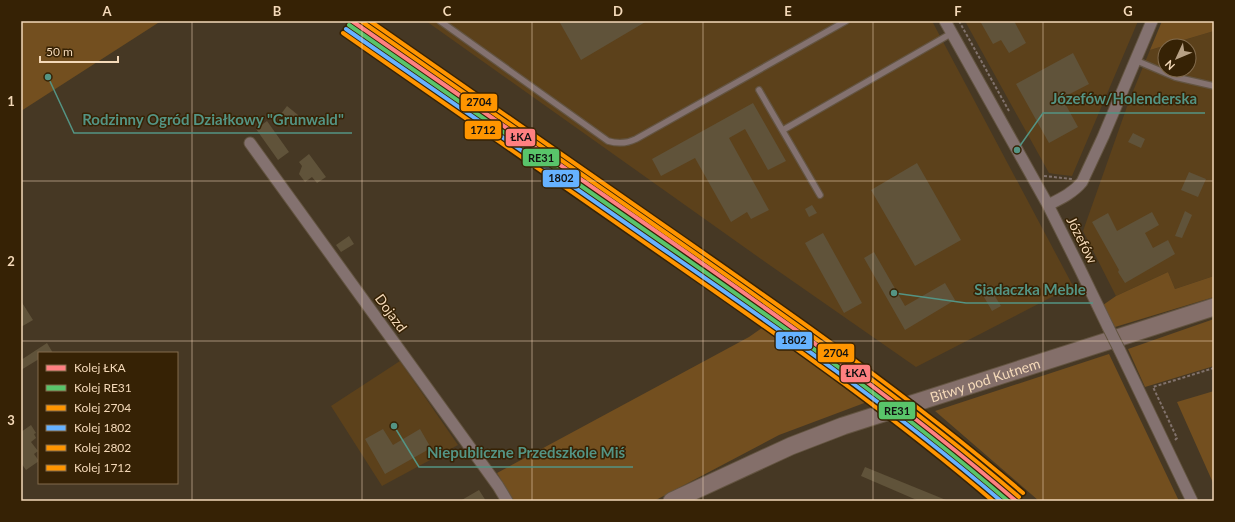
<svg xmlns="http://www.w3.org/2000/svg" width="1235" height="522" font-family="Lato,sans-serif">
  <style>
    .built { fill: #5c411b; fill-rule: evenodd }
    .green { fill: #734f1f }
    .building { fill: #60533a }
    .lines { fill: none; stroke-linecap: round; stroke-linejoin: round }
    .service-casing { stroke: #635441; stroke-width: 8 }
    .minor-casing { stroke: #635441; stroke-width: 13 }
    .primary-casing { stroke: #635441; stroke-width: 19 }
    .path { stroke: #81726c; stroke-width: 2; stroke-dasharray: 3 2; stroke-linecap: butt }
    .service { stroke: #847270; stroke-width: 5.5 }
    .minor { stroke: #847270; stroke-width: 11 }
    .primary { stroke: #846f6a; stroke-width: 17 }
    .minor-bridge-casing { stroke: #635441; stroke-width: 13; stroke-linecap: butt }
    .minor-bridge { stroke: #847270; stroke-width: 11 }
    .rail-1-casing { stroke: #362205; stroke-width: 7 }
    .rail-2-casing { stroke: #362205; stroke-width: 7 }
    .rail-3-casing { stroke: #362205; stroke-width: 7 }
    .rail-4-casing { stroke: #362205; stroke-width: 7 }
    .rail-5-casing { stroke: #362205; stroke-width: 7 }
    .rail-6-casing { stroke: #362205; stroke-width: 7 }
    .rail-1 { stroke: #ff8081; stroke-width: 4 }
    .rail-2 { stroke: #59c46a; stroke-width: 4 }
    .rail-3 { stroke: #ff9500; stroke-width: 4 }
    .rail-4 { stroke: #66b2ff; stroke-width: 4 }
    .rail-5 { stroke: #ff9500; stroke-width: 4 }
    .rail-6 { stroke: #ff9500; stroke-width: 4 }
    .grid { fill: none; stroke: #f4d9b9; stroke-width: 1; stroke-opacity: 0.55 }
    .labels { text-anchor: middle; stroke-width: 3; stroke-linejoin: round; paint-order: stroke }
    .street-label { font-size: 14px; fill: #f4d9b9; stroke: #362205 }
    .leader { fill: none; stroke: #549484; stroke-width: 1.5 }
    .callout-dot { fill: #549484; stroke: #362205; stroke-width: 1.5 }
    .callout-label { font-size: 15px; text-anchor: middle; font-weight: bold; fill: #549484; stroke: #362205; stroke-width: 3; stroke-linejoin: round; paint-order: stroke }
    .line-badge { stroke: #362205; stroke-width: 1.5 }
    .pale-badge-label { font-size: 11px; text-anchor: middle; font-weight: bold; fill: #111 }
    .neatline { fill: none; stroke: #f4d9b9; stroke-width: 1.5 }
    .grid-label { font-size: 13px; text-anchor: middle; font-weight: bold; fill: #f4d9b9 }
  </style>
  <rect width="100%" height="100%" fill="#463824"/>
  <path class="built" d="M 426,21 L 932,21 L 1073,286 L 916,367 L 761,259 Z
    M 965,21 L 1138,21 L 1072,176 L 1055,174 L 1049,173 Z
    M 1214,31 L 1214,276 L 1175,289 L 1168,272 L 1116,296 L 1083,231 L 1129,101 L 1150,50 ZM 1165,46 L 1189,46 L 1189,70 L 1165,70 Z
    M 400,361 L 458,445 L 382,486 L 331,406 Z"/>
  <path class="green" d="M 21,21 L 161,21 L 21,111 Z
    M 1162,21 L 1214,21 L 1214,31 L 1150,50 Z
    M 1168,272 L 1175,289 L 1214,276 L 1214,297 L 1115,327 L 1103,305 L 1116,296 Z
    M 1214,319 L 1214,366 L 1145,387 L 1128,349 Z
    M 769,323 L 875,399 L 779,435 L 654,501 L 514,501 L 497,473 L 749,337 Z
    M 1109,354 L 1179,501 L 1039,501 L 935,411 Z
    M 1214,391 L 1214,485 L 1177,402 Z"/>
  <path class="building" d="M 559,21 L 647,21 L 581,60 Z
    M 980,21 L 1014,21 L 1026,43 L 1009,53 L 1001,40 L 993,44 Z
    M 1073,53 L 1089,84 L 1062,98 L 1078,127 L 1049,143 L 1016,84 Z
    M 753,103 L 786,161 L 768,170 L 745,129 L 729,138 L 769,210 L 751,219 L 747,212 L 731,222 L 695,158 L 661,176 L 652,159 Z
    M 287,106 L 298,115 L 292,123 L 281,114 Z
    M 267,121 L 289,152 L 278,160 L 256,129 Z
    M 1133,133 L 1145,139 L 1141,148 L 1128,142 Z
    M 309,154 L 326,177 L 317,183 L 312,177 L 305,182 L 299,174 L 302,166 L 299,162 Z
    M 917,163 L 961,240 L 915,266 L 871,190 Z
    M 1189,172 L 1206,179 L 1198,197 L 1181,190 Z
    M 812,205 L 817,213 L 809,217 L 805,209 Z
    M 1185,211 L 1192,215 L 1182,238 L 1175,236 Z
    M 1152,212 L 1159,225 L 1145,233 L 1153,248 L 1168,240 L 1175,254 L 1125,283 L 1118,272 L 1119,270 L 1092,222 L 1108,213 L 1117,231 Z
    M 823,233 L 862,303 L 844,313 L 805,243 Z
    M 349,236 L 354,244 L 341,252 L 336,245 Z
    M 874,252 L 905,306 L 945,283 L 955,300 L 905,330 L 864,258 Z
    M 988,285 L 1001,306 L 992,311 L 980,290 Z
    M 21,301 L 33,320 L 21,327 Z
    M 47,343 L 53,353 L 39,353 L 39,359 L 21,370 L 21,360 Z
    M 31,425 L 36,433 L 34,434 L 36,438 L 31,442 L 38,451 L 34,454 L 39,461 L 26,470 L 21,463 L 21,432 Z
    M 383,429 L 393,445 L 420,429 L 431,448 L 385,474 L 365,439 Z
    M 865,467 L 946,500 L 946,501 L 919,501 L 861,476 Z
    M 479,490 L 486,501 L 460,501 Z"/>
  <g class="lines">
    <defs>
      <path id="service" d="M 440,21 L 608,141 C 618,144 626,144 636,139 L 846,21
        M 1135,60 L 1175,77 L 1214,86
        M 759,90 L 820,195
        M 783,130 L 952,33"/>
      <path id="minor" d="M 945,21 L 1048,205 L 1079,267 L 1108,327
        M 250,143 L 498,486 L 507,501
        M 1048,205 C 1060,199 1073,193 1082,182 L 1103,137 L 1152,21
        M 1119,349 L 1192,501"/>
      <g id="primary">
        <path id="s1" d="M 672,501 L 791,446 L 843,426 L 1214,307"/>
      </g>
    </defs>
    <use href="#service" class="service-casing"/>
    <use href="#minor" class="minor-casing"/>
    <use href="#primary" class="primary-casing"/>
    <path class="path" d="M 959,21 L 1009,111
      M 1044,176 L 1072,179
      M 1175,440 L 1177,438 L 1153,387 L 1214,368
      M 717,501 L 723,501"/>
    <use href="#service" class="service"/>
    <use href="#minor" class="minor"/>
    <use href="#primary" class="primary"/>
    <defs>
      <path id="minor-bridge" d="M 1108,327 L 1119,349"/>
    </defs>
    <use href="#minor-bridge" class="minor-bridge-casing"/>
    <use href="#minor-bridge" class="minor-bridge"/>
    <defs>
      <path id="rail-1" d="M 352,21 C 455,92 557,163 660,234 C 782,319 903,404 1016,501"/>
      <path id="rail-2" d="M 349,25 C 453,97 557,169 662,242 C 780,324 899,407 1008,501"/>
      <path id="rail-3" d="M 361,21 C 463,92 565,162 666,233 C 787,317 907,401 1019,497"/>
      <path id="rail-4" d="M 346,29 C 452,102 557,175 663,249 C 779,329 894,409 1001,501"/>
      <path id="rail-5" d="M 370,21 C 469,90 569,159 669,229 C 790,313 911,397 1023,493"/>
      <path id="rail-6" d="M 343,33 C 458,113 573,192 687,272 C 792,345 896,418 993,501"/>
    </defs>
    <use href="#rail-1" class="rail-1-casing"/>
    <use href="#rail-2" class="rail-2-casing"/>
    <use href="#rail-3" class="rail-3-casing"/>
    <use href="#rail-4" class="rail-4-casing"/>
    <use href="#rail-5" class="rail-5-casing"/>
    <use href="#rail-6" class="rail-6-casing"/>
    <use href="#rail-1" class="rail-1"/>
    <use href="#rail-2" class="rail-2"/>
    <use href="#rail-3" class="rail-3"/>
    <use href="#rail-4" class="rail-4"/>
    <use href="#rail-5" class="rail-5"/>
    <use href="#rail-6" class="rail-6"/>
  </g>
  <path class="grid" d="M 192,21 L 192,501M 362,21 L 362,501M 532,21 L 532,501M 703,21 L 703,501M 873,21 L 873,501M 1043,21 L 1043,501M 21,181 L 1214,181M 21,341 L 1214,341"/>
  <g class="labels">
    <g class="street-label">
      <text transform="translate(1082 240) rotate(63)" y="5">Józefów</text>
      <text transform="translate(391 313) rotate(54)" y="5">Dojazd</text>
      <text dy="5" stroke="none"><textPath href="#s1" startOffset="336">Bitwy pod Kutnem</textPath></text>
    </g>
  </g>
  <path class="leader" d="M1017 150L1043 113H1205M48 77L74 133H352M894 293L966 303H1093M394 426L419 467H633"/>
  <g class="callout-dot">
    <circle cx="1017" cy="150" r="4"/>
    <circle cx="48" cy="77" r="4"/>
    <circle cx="894" cy="293" r="4"/>
    <circle cx="394" cy="426" r="4"/>
  </g>
  <g class="callout-label">
    <text x="1124" y="104">Józefów/Holenderska</text>
    <text x="213" y="125">Rodzinny Ogród Działkowy "Grunwald"</text>
    <text x="1030" y="295">Siadaczka Meble</text>
    <text x="526" y="458">Niepubliczne Przedszkole Miś</text>
  </g>
  <g class="line-badge">
    <rect x="460" y="93" width="38" height="19" rx="4" fill="#ff9500"/>
    <rect x="464" y="120" width="38" height="20" rx="4" fill="#ff9500"/>
    <rect x="505" y="128" width="31" height="19" rx="4" fill="#ff8081"/>
    <rect x="522" y="148" width="38" height="19" rx="4" fill="#59c46a"/>
    <rect x="542" y="169" width="38" height="19" rx="4" fill="#66b2ff"/>
    <rect x="775" y="331" width="38" height="19" rx="4" fill="#66b2ff"/>
    <rect x="817" y="343" width="38" height="20" rx="4" fill="#ff9500"/>
    <rect x="840" y="364" width="31" height="19" rx="4" fill="#ff8081"/>
    <rect x="878" y="401" width="38" height="19" rx="4" fill="#59c46a"/>
  </g>
  <g class="pale-badge-label">
    <text x="479" y="106">2704</text>
    <text x="483" y="134">1712</text>
    <text x="521" y="141">ŁKA</text>
    <text x="541" y="162">RE31</text>
    <text x="561" y="182">1802</text>
    <text x="794" y="344">1802</text>
    <text x="836" y="357">2704</text>
    <text x="856" y="377">ŁKA</text>
    <text x="897" y="415">RE31</text>
  </g>
  <rect width="1235" height="522" fill="none" stroke="#362205" stroke-width="44"/>
  <rect x="38" y="352" width="140" height="132" fill="#362205" stroke="#826b4d"/>
  <rect x="46" y="365" width="20" height="6" fill="#ff8081" stroke="#826b4d"/>
  <text x="74" y="372" font-size="12" fill="#f4d9b9">Kolej ŁKA</text>
  <rect x="46" y="385" width="20" height="6" fill="#59c46a" stroke="#826b4d"/>
  <text x="74" y="392" font-size="12" fill="#f4d9b9">Kolej RE31</text>
  <rect x="46" y="405" width="20" height="6" fill="#ff9500" stroke="#826b4d"/>
  <text x="74" y="412" font-size="12" fill="#f4d9b9">Kolej 2704</text>
  <rect x="46" y="425" width="20" height="6" fill="#66b2ff" stroke="#826b4d"/>
  <text x="74" y="432" font-size="12" fill="#f4d9b9">Kolej 1802</text>
  <rect x="46" y="445" width="20" height="6" fill="#ff9500" stroke="#826b4d"/>
  <text x="74" y="452" font-size="12" fill="#f4d9b9">Kolej 2802</text>
  <rect x="46" y="465" width="20" height="6" fill="#ff9500" stroke="#826b4d"/>
  <text x="74" y="472" font-size="12" fill="#f4d9b9">Kolej 1712</text>
  <g transform="translate(1177 58) rotate(226)"><circle r="19" fill="#362205" stroke="#826b4d"/>
  <path d="M0-3L7 15L0 10L-7 15Z" fill="#b7a185"/>
  <text y="-6" font-size="11" font-weight="bold" text-anchor="middle" fill="#f4d9b9">N</text>
  </g>
  <path d="M40 56v6h78v-6" fill="none" stroke="#f4d9b9" stroke-width="2"/>
  <text x="46" y="56" font-size="12" fill="#f4d9b9" stroke="#362205" stroke-width="3" paint-order="stroke">50 m</text>
  <rect x="22" y="22" width="1191" height="478" class="neatline"/>
  <g class="grid-label">
    <text x="107" y="16">A</text>
    <text x="277" y="16">B</text>
    <text x="447" y="16">C</text>
    <text x="618" y="16">D</text>
    <text x="788" y="16">E</text>
    <text x="958" y="16">F</text>
    <text x="1128" y="16">G</text>
    <text x="11" y="106">1</text>
    <text x="11" y="266">2</text>
    <text x="11" y="425">3</text>
  </g>
</svg>
